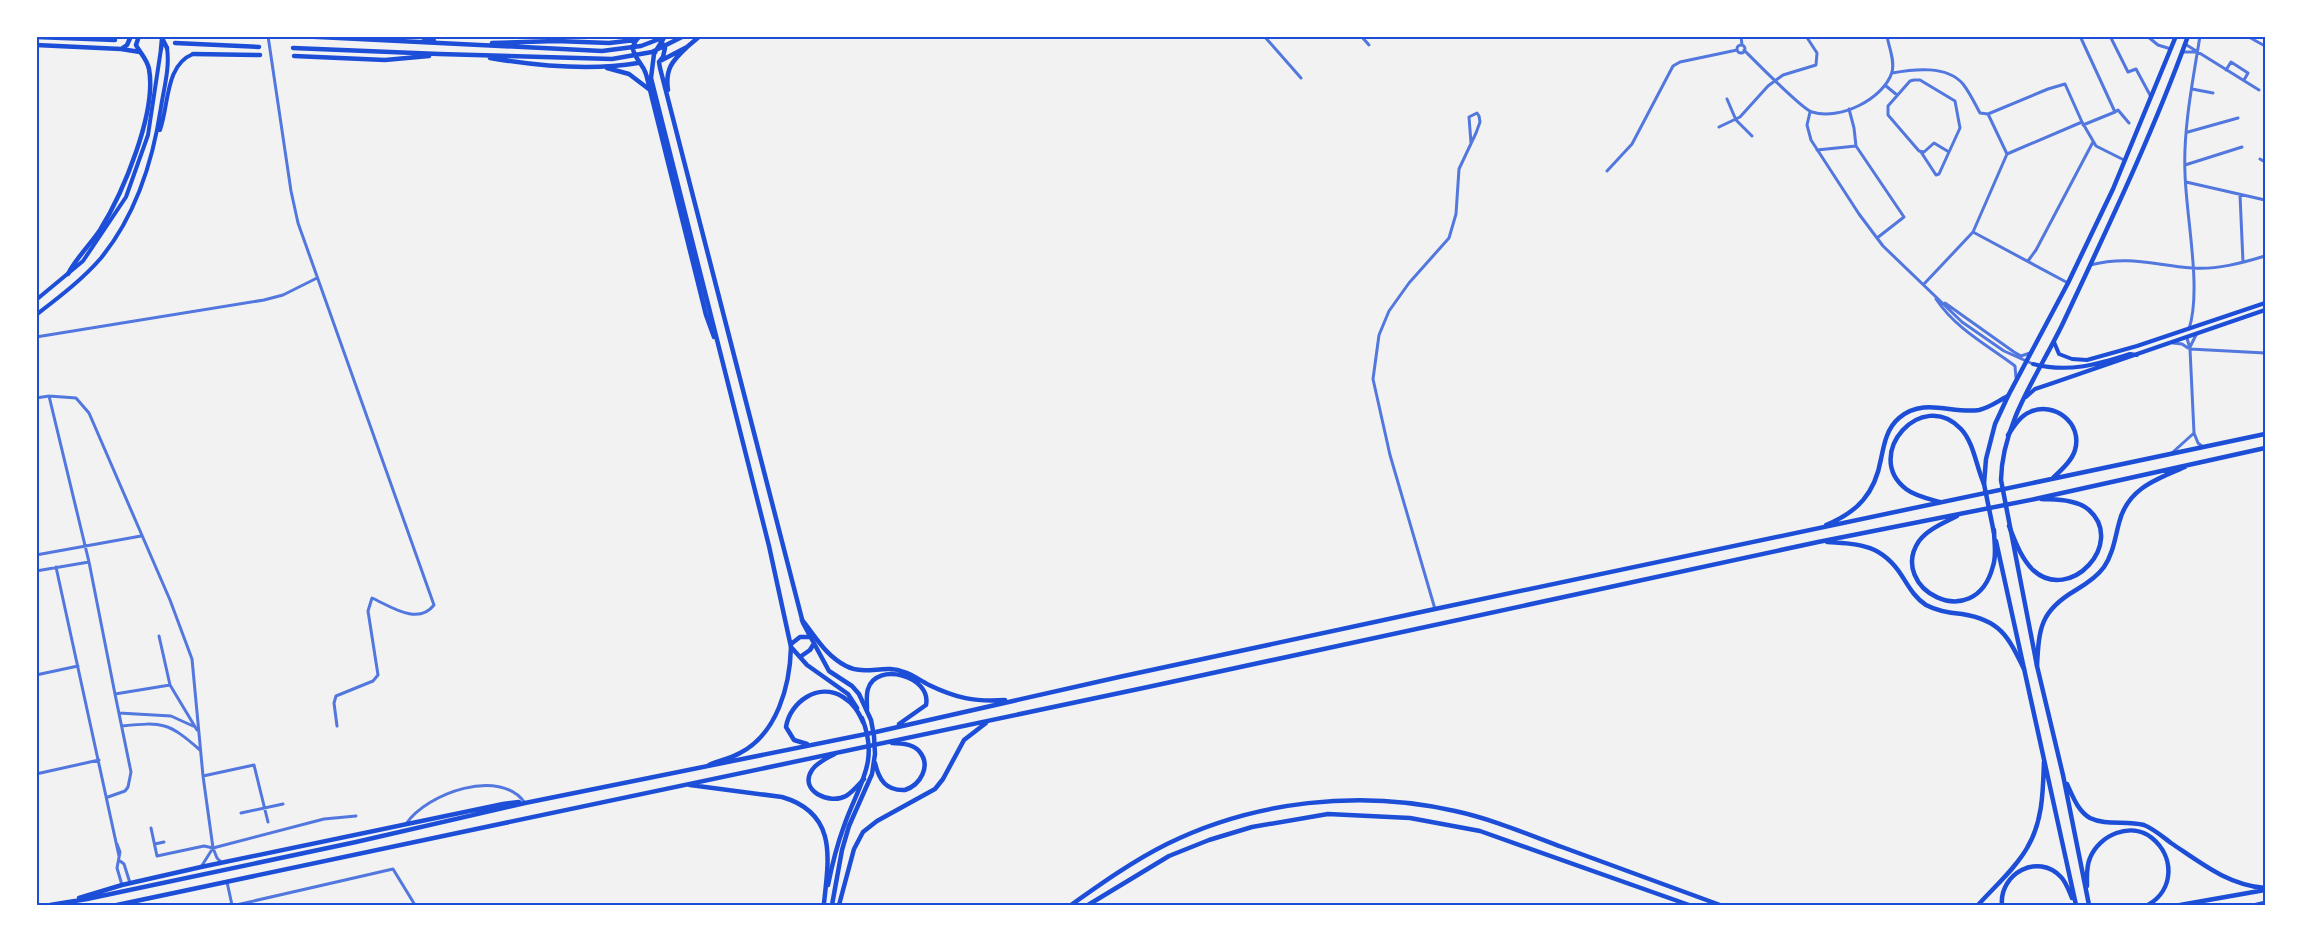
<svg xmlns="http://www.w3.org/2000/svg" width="2301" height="941" font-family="Lato,sans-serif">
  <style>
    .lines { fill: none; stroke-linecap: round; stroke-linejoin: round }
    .minor { stroke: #5277de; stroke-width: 3 }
    .secondary { stroke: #1d4ed8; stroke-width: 4 }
    .primary { stroke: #1d4ed8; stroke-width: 4.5 }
    .trunk { stroke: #1d4ed8; stroke-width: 4.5 }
    .neatline { fill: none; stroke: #1d4ed8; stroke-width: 2 }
  </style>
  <rect width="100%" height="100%" fill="#f2f2f2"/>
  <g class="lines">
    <path class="minor" d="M 268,36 L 291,191 L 298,223 L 434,605 C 418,626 390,606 372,598 L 368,611 L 378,675 L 373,681 L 336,696 L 334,703 L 337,726
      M 1264,36 L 1301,78
      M 1361,36 L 1369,45
      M 1741,36 L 1742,45
      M 2080,36 L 2115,112 L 2118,110 L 2129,123
      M 2110,36 L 2128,72 L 2136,69 L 2150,95
      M 2147,36 L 2158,45 L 2171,49
      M 2247,36 L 2265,46
      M 2185,44 L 2259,90
      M1737 49a4 4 0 1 1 8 0a4 4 0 1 1-8 0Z
      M 1744,50 C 1755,61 1802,109 1812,112 C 1839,121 1884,99 1892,72 C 1895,60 1889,48 1887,36
      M 2182,52 L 2196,52
      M 2226,70 L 2231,62 L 2248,73 L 2244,80
      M 1892,73 C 1914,69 1947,65 1963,84 C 1970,93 1975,104 1980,113 L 1988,114
      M 1914,80 L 1920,80 L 1955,101 L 1960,128 L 1949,152 L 1934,143 L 1924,152 L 1919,151 L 1888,115 L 1888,106 L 1910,81 Z
      M 1886,86 L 1897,95
      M 2192,89 L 2213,93
      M 1727,99 L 1736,120 L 1752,136
      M 1849,109 L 1854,128 L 1856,146 L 1904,217 L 1877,238
      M 1810,112 L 1807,125 L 1811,140 L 1859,214 L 1883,246 L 1962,322 L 2004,351 L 2033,364
      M 2083,125 L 2115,112
      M 1719,127 L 1740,117 L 1768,86 L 1783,75 L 1816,65 L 1817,53 L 1806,36
      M 2188,132 L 2238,118
      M 1817,150 L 1856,146
      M 1921,152 L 1936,175 L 1939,174 L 1949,152
      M 2007,154 L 1988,114 L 2048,89 L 2065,84 L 2082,122 L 2096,146 L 2124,160
      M 2260,159 L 2265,162
      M 2185,165 L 2242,147
      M 1607,171 L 1632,144 L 1673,66 L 1680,62 L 1737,50
      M 2186,182 L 2265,200
      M 2240,195 L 2243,262
      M 1973,232 L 2068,283
      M 2028,261 L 2036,250 L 2093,142
      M 2090,265 C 2129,255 2153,265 2192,268 C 2216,270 2242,263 2265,256
      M 1924,284 L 1973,232 L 2007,154 L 2082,122
      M 1936,299 C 1956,329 1987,345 2015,366 L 2016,378
      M 1945,303 L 2014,352 L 2021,356 L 2030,353
      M 2189,329 C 2202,289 2186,217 2185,173 C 2183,129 2193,80 2200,36
      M 36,337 L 264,300 L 283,295 L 317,278
      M 2187,338 L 2190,349 L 2194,433 L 2198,443 L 2203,447
      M 2173,343 L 2182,344 L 2188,348
      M 2190,347 L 2196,335
      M 2190,349 L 2265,353
      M 36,398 L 49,396 L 76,398 L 89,413 L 170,600 L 192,659 L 203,776
      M 2173,452 L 2194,433
      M 36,555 L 141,536
      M 89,562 L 115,694
      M 56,567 L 119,856
      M 36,571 L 89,562 L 49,396
      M 1435,609 L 1390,455 L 1373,379 L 1379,335 L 1389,311 L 1409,283 L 1449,238 L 1456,214 L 1459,169 L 1476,133 L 1480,122 L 1479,116 L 1477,113 L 1469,117 L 1471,143
      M 159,636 L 170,685
      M 36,675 L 78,666
      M 119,713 L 171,716 L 193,726
      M 122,726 C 163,722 168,722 200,750
      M 36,774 L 99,760
      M 108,797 L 125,791 L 128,787 L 131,772 L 115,694 L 170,685 L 197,730
      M 241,813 L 283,804
      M 406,824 C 427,793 500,767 525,803
      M 151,828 L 157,856 L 204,846 L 213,848 L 324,819 L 356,816
      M 117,844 L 120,852 L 117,868 L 122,885
      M 155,844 L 164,842
      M 120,861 L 124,864 L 130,883
      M 221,862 L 217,858 L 213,848 L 203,776 L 254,765 L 268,822
      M 201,867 L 213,848
      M 227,882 L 232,905
      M 236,905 L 393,869 L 415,905"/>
    <path class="secondary" d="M 160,130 C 169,105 165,65 193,54
      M 36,300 L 83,261 L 126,197 L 148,135 L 161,49
      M 36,315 C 58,298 82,280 101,258 C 136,215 153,161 161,107 C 164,88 170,67 167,48
      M 2054,342 L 2059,354 L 2072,359 L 2087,360 L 2137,346 L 2265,303
      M 2033,364 C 2068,373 2096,365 2130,354 L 2137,355
      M 2026,397 L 2035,389 L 2050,384 L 2265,310"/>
    <path class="primary" d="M 161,36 L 167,48
      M 298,36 L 602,51 L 641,46 L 662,38
      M 419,36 L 434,41
      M 640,36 C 627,48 635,55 642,66 C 647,72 648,83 650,90 L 706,315 L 714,337
      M 658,36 L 665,48 L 663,57 L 659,62 L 660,68 L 803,623 L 829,671 L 852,686 L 859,694 L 871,720 L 874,736 L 875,754 L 872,774 L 849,826 L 842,850 L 832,905
      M 665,36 L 654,54 L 651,78 L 769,546 L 791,647 L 807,665 L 848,694 L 857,708
      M 36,37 L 115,40
      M 175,43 L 259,47
      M 492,43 L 556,41 L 609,43 L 635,40
      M 36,45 L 121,49 L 140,52
      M 293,48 L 439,54 L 612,59 L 652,52 L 684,36
      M 121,49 L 127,45 L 131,36
      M 161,49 L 162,39
      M 193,54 L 260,55
      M 294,56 L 385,60 L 429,56
      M 490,58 C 537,66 591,71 638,63
      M 662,60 L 687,47 L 700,36
      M 607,68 L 629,74 L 650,90
      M 668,90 C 665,69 672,61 687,47
      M 68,274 C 76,258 90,245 100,230 C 123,193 157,112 149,69 C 147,59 140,53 136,45 L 139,36
      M 1994,533 L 1984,484 L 1986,459 L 1995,424 L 2008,396 L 2068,283 L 2113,189 L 2176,36
      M 1996,541 L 2076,905
      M 791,644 L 800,637 L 810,637
      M 800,657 L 810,650 L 813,645
      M 2067,784 C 2073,797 2078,811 2090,818 C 2106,826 2127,820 2144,825 C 2154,829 2163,837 2171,843 C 2201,863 2228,885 2265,888
      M 828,885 C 832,865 837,845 844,826 C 858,785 880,763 862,718
      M 2087,886 C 2087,876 2086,867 2090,858 C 2099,835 2131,821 2152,838 C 2175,857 2174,890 2148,905
      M 1071,905 C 1102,883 1133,861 1167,844 C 1254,801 1360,789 1455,811 C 1492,819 1527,834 1562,847 C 1615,866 1667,886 1720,905
      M 1088,905 L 1169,856 L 1209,840 L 1252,827 L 1328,814 L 1410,818 L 1480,831 L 1689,905
      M 1978,905 C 1994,887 2015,869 2027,848 C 2043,822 2043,790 2044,761
      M 2002,905 C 1999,874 2038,852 2061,877 C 2066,882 2069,891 2072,898
      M 2089,905 L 2063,775 L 2037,666 L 2001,480 C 2002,422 2040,372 2064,321 C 2108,227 2153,133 2188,36
      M 2180,905 L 2265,890
      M 2256,905 L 2265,903"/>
    <path class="trunk" d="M 2008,435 C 2014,426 2020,416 2030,412 C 2054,401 2083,423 2075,450 C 2072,461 2060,471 2052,479
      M 1940,502 C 1929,499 1915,496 1906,489 C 1862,455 1922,387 1961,429 C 1974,443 1976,466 1984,484
      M 1957,516 C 1944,523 1928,529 1919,541 C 1887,588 1975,636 1993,566 C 1997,555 1994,542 1994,530
      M 1826,525 C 1858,512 1875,493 1881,459 C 1884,444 1887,428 1899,418 C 1924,397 1951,414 1979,410 C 1989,408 1998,401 2008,396
      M 2009,526 C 2015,541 2021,558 2033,570 C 2070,604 2126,543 2089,510 C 2077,499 2056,500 2041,499
      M 1827,542 C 1861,544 1882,545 1902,576 C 1909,587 1915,598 1926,605 C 1937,611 1950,613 1962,614 C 2000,620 2008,636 2024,669
      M 802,620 C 816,637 825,655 846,666 C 865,676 885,664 904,672 C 913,675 921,681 929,685 C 956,698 974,702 1005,700
      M 2037,666 C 2039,628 2040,611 2076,590 C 2086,584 2097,577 2104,567 C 2113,554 2115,538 2119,523 C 2127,489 2156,479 2185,467
      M 867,709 C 867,703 866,695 868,689 C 876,661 932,676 926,705 L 899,724
      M 807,744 L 794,740 L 786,727 C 790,702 818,682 843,697 C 853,703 858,711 863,722
      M 836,753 C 828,758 817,762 812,770 C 798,791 830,805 846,796 C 853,792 859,784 864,779
      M 875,763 C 879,780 886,791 905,790 C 920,785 932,766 919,751 C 913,744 901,743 892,743
      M 709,765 C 719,760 730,759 740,753 C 777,734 790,686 791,647
      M 690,785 L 782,797 C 837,813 829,857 824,903
      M 79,898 L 122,885 L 201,867 L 503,804 L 519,802
      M 50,905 L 87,899 L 356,842 L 525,803 L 876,732 L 1119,677 L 1435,609 L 2265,434
      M 117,905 L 1148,687 L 1818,542 L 2035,499 L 2265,448
      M 839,905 L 854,849 L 863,832 L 877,821 L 935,789 L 943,779 L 964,740 L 986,723"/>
  </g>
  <rect width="2301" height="941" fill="none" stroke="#ffffff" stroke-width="75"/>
  <rect x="38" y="38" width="2226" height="866" class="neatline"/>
</svg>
